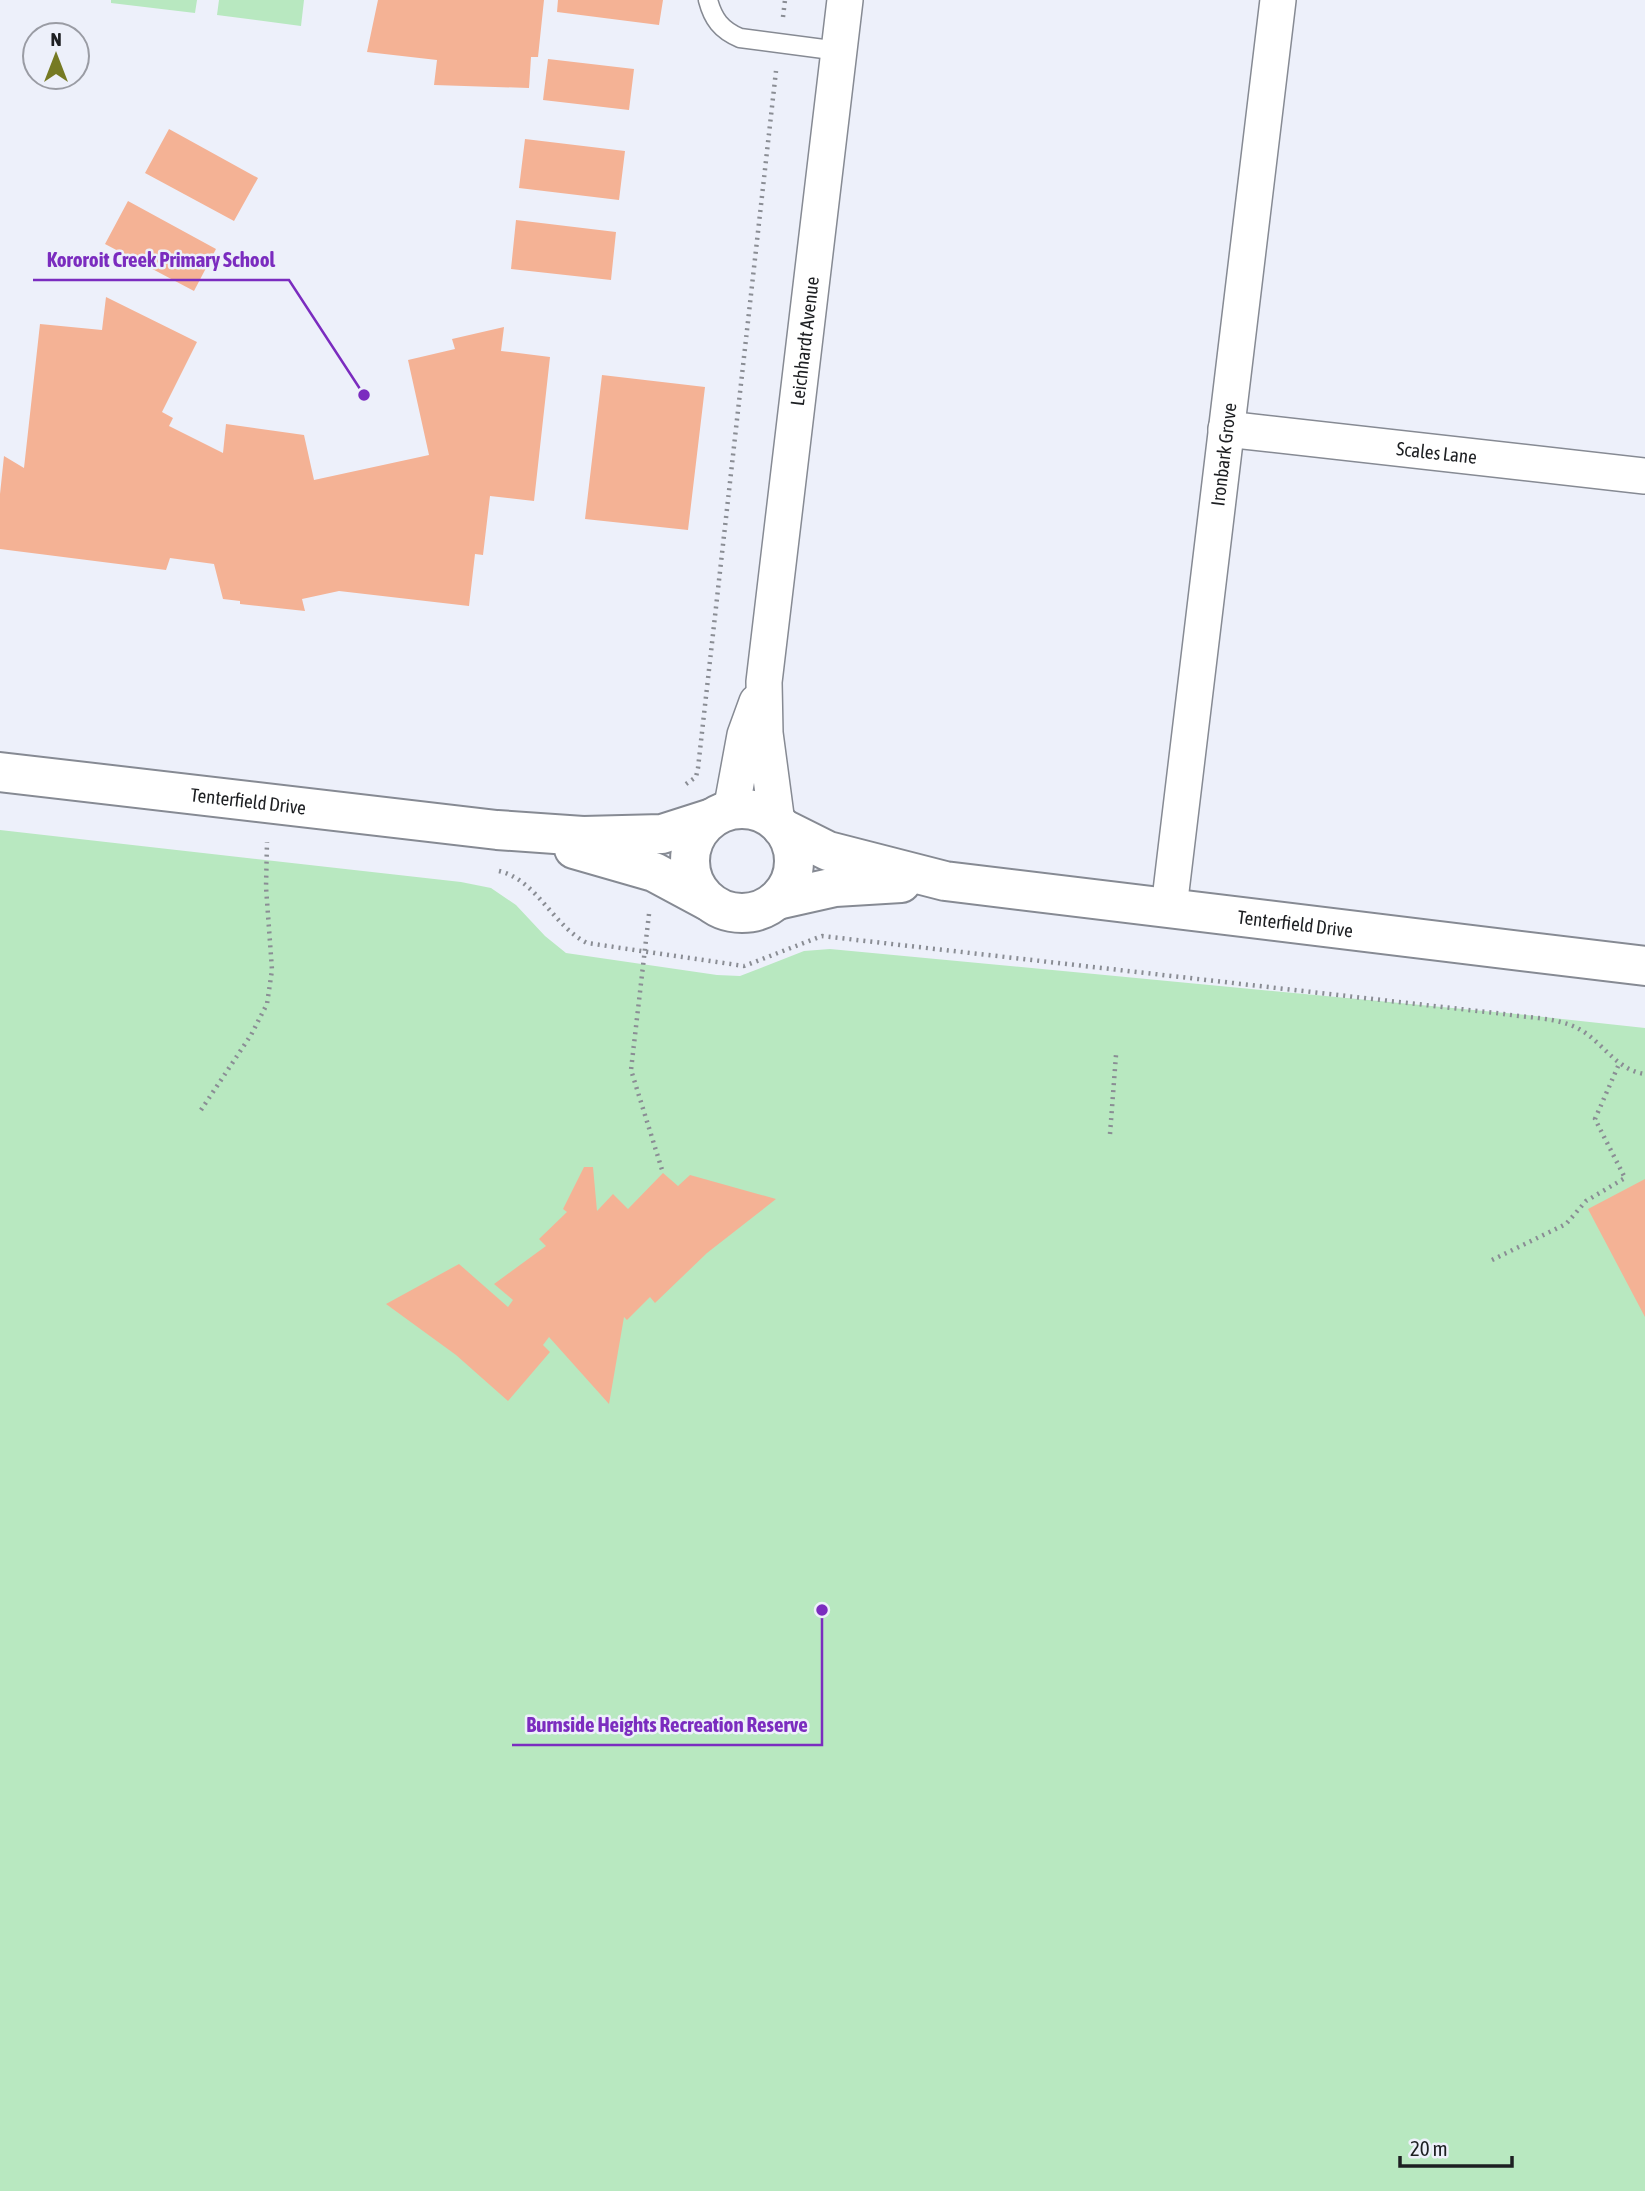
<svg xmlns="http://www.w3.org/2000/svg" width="1645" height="2191" font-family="'Asap Condensed',sans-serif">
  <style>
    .green { fill: #b8e8c0 }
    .building { fill: #f4b295 }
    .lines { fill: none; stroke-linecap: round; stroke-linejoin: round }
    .lane-casing { stroke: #868a93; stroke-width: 21 }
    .street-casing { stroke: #868a93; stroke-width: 38 }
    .secondary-casing { stroke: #868a93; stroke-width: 42 }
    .path { stroke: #8a8d94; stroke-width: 4.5; stroke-dasharray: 2 5; stroke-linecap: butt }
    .lane { stroke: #fff; stroke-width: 18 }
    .street { stroke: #fff; stroke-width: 35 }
    .secondary { stroke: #fff; stroke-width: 38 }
    .labels { text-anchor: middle; stroke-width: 5; stroke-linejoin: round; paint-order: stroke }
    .street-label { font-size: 19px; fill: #1d1f22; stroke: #edf0fa }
    .leader { fill: none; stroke: #7b2cbf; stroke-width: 2.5 }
    .callout-dot { fill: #7b2cbf; stroke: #edf0fa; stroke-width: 2.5 }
    .callout-label { font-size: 21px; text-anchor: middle; font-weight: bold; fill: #7b2cbf; stroke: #edf0fa; stroke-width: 5; stroke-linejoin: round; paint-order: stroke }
  </style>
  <rect width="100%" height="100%" fill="#edf0fa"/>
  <path class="green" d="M 111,0 L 197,0 L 195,13 L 111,3 Z
    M 219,0 L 304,0 L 301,26 L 217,15 Z
    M 0,830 L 461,882 L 491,888 L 516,905 L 545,936 L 566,953 L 717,975 L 740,976 L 804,951 L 830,949 L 1516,1014 L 1645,1028 L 1645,2191 L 0,2191 Z"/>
  <path class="building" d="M 378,0 L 544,0 L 538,57 L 531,57 L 529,88 L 434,85 L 437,60 L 367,52 Z
    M 558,0 L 663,0 L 659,25 L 557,12 Z
    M 548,59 L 634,69 L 629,110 L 543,100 Z
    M 169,129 L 258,178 L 234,221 L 145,173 Z
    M 525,139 L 625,151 L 619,200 L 519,188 Z
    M 128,201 L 216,249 L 194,291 L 105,244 Z
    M 516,220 L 616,232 L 611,280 L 511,269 Z
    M 106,297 L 197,342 L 162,412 L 173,418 L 169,426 L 223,453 L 226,424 L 304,435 L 314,480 L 429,455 L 408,360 L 455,349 L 452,339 L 504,327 L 501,351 L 550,357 L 534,501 L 490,496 L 483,555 L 475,554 L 469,606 L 339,591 L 302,599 L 305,611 L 240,604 L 240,601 L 223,599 L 214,564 L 170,558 L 166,570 L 0,549 L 0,494 L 4,456 L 24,468 L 40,324 L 102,330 Z
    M 602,375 L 705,387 L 688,530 L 585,519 Z
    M 584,1167 L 593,1167 L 597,1211 L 613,1194 L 628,1209 L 663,1173 L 678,1186 L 690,1175 L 776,1199 L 707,1253 L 655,1303 L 650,1297 L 627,1320 L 624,1317 L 609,1404 L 549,1337 L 543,1345 L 550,1352 L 508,1401 L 456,1355 L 386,1304 L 459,1264 L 508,1307 L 513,1300 L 494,1284 L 546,1246 L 539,1239 L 567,1212 L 563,1209 Z
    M 1645,1179 L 1645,1317 L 1588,1209 Z"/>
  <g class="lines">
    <defs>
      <path id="lane" d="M 708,0 C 713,19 721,30 740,38 L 839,51"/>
      <g id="street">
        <path id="s1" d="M 1226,429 L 1645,476"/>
        <path d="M 731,811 L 745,735 L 757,702"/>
        <path id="s2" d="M 777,823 L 765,733 L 764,682 L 845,0"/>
        <path id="s3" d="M 1169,908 L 1278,0"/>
      </g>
      <g id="secondary">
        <path id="s4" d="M 0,772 L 497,830 L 583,836 L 662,834 L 712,818"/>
        <circle cx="742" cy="861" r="52"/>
        <path id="s5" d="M 782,828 L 828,851 L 945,881 L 1645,966"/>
        <path d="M 574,849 L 654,872 L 708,901"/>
        <path d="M 777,900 L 835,887 L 901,883"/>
      </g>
    </defs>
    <use href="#lane" class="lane-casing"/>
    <use href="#street" class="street-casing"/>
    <use href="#secondary" class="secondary-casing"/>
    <path class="path" d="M 783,17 L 785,0
      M 686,784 L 696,777 L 698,768 L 776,71
      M 499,871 C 537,880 553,926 587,943 L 744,966 L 822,936 L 1504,1014 C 1528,1018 1557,1017 1579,1029 C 1603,1042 1616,1070 1645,1074
      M 649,914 L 631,1070 L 663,1173
      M 201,1110 L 251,1035 L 267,1004 L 272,970 L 266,887 L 267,842
      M 1110,1134 L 1116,1055
      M 1492,1260 L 1566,1224 L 1586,1201 L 1625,1178 L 1595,1119 L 1619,1064"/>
    <use href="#lane" class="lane"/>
    <use href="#street" class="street"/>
    <use href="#secondary" class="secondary"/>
  </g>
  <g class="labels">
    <g class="street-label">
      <text dy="7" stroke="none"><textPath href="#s2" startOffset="485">Leichhardt Avenue</textPath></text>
      <text dy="7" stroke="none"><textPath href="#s1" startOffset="212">Scales Lane</textPath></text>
      <text dy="7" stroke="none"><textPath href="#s3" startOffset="457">Ironbark Grove</textPath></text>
      <text dy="7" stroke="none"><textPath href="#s4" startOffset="250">Tenterfield Drive</textPath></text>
      <text dy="7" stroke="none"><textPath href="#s5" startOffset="525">Tenterfield Drive</textPath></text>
    </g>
  </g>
  <path class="leader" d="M364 395L289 280H33M822 1610L822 1745H512"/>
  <g class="callout-dot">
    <circle cx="364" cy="395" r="7"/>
    <circle cx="822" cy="1610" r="7"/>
  </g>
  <g class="callout-label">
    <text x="161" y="267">Kororoit Creek Primary School</text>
    <text x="667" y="1732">Burnside Heights Recreation Reserve</text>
  </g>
  <g transform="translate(56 56)"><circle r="33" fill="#edf0fa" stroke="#9a9ca4" stroke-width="2"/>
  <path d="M0-5L12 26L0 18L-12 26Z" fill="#767a23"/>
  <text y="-10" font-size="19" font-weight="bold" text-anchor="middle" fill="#1d1f22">N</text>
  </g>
  <path d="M1400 2156v10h112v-10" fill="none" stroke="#1d1f22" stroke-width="3.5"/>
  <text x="1410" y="2156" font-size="21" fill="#1d1f22" stroke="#edf0fa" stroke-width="5" paint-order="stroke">20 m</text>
</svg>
